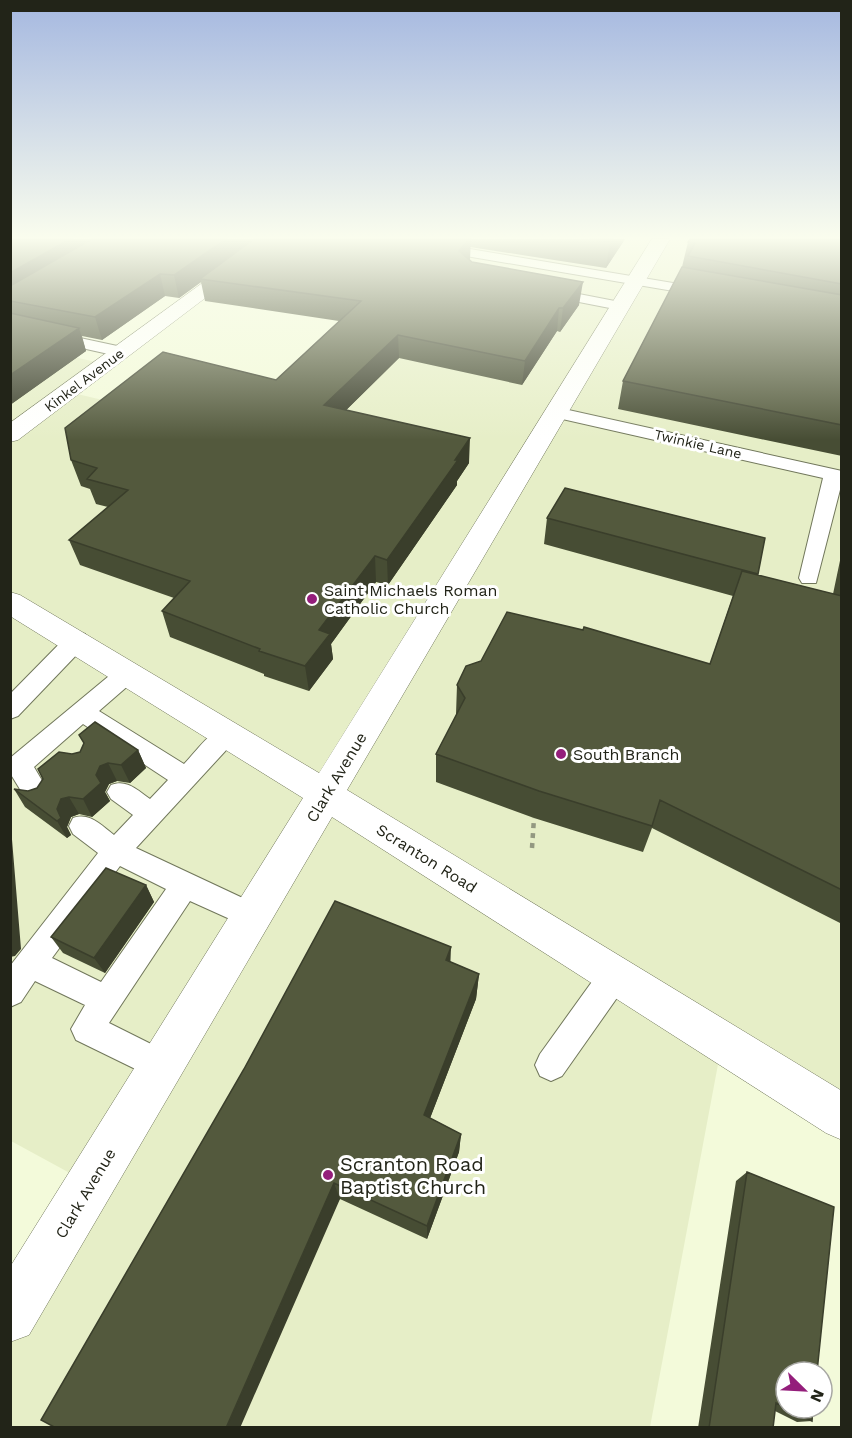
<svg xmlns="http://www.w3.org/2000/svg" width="852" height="1438" font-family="'Work Sans',sans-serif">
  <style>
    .built { fill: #e6eec7 }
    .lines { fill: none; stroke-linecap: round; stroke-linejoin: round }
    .lane-casing { stroke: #71775b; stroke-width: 2 }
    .street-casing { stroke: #71775b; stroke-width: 1 }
    .secondary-casing { stroke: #71775b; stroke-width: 1 }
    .path { stroke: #939881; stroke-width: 4.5; stroke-dasharray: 5 5; stroke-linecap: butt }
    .lane { fill: #fff; fill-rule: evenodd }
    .street { fill: #fff; fill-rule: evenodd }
    .secondary { fill: #fff; fill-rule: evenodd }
    .wall { fill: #474d34 }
    .shaded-wall { fill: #3a3e2b }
    .building { fill: #53593d; stroke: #3a3e2b; stroke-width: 1.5 }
    .poi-dot { fill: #941e7b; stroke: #fff; stroke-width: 2 }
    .labels { text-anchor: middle; stroke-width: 6; stroke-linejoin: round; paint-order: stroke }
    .far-street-label { font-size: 14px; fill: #222418; stroke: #fff }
    .poi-label { font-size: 16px; fill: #222418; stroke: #fff; text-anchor: start }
    .street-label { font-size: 16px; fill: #222418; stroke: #fff }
    .near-poi-label { font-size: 20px; fill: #222418; stroke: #fff; text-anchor: start }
  </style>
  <rect width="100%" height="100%" fill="#f3fada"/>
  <path class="built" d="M 277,239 L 841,239 L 841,1117 L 722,1043 L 650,1427 L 11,1427 L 10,1316 L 90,1184 L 11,1141 L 11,343 L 105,364 L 69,392 L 249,435 L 376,308 Z"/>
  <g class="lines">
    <defs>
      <path id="lane" d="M 383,239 L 410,239 L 703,288 L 710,292 L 703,296 L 389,243 Z
        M 548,288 L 620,302 L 627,306 L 620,310 L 543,295 L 543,289 Z
        M 10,323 L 122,347 L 130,352 L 122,357 L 10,332 Z
        M 555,407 L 842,471 L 842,482 L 816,583 L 802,583 L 799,578 L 823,478 L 549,416 L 547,412 Z
        M 77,632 L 85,634 L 88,640 L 85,646 L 18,716 L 10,719 L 10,694 L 69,634 Z
        M 129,664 L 137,666 L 140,672 L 137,678 L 99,711 L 184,764 C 198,750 216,720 238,727 L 241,734 L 136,848 L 262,907 L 266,916 L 262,925 L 252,929 L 190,901 L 109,1023 L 173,1055 L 178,1066 L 173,1077 L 162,1082 L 76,1040 L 71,1029 L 85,1005 L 35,981 L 21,1002 L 10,1007 L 10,966 L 98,853 L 73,834 L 69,826 L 73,818 C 90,812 101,825 114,835 L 133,815 L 111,799 L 107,792 L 111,785 C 127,779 137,790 150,799 L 168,780 L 83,724 L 34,767 L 51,796 L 47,804 L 38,807 L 29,804 L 10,773 L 10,758 L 121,666 ZM 120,866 L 166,889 L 101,982 L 52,958 Z
        M 615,961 L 626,965 L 630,975 L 626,985 L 562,1076 L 551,1081 L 540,1076 L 535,1065 L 540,1054 L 604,965 Z"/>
      <path id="street" d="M 263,239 L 283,239 L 18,440 L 10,442 L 10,423 Z"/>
      <path id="secondary" d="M 652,239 L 670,239 L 347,790 L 842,1091 L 842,1140 L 826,1133 L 332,817 L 29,1335 L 10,1342 L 10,1267 L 303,798 L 10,616 L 10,592 L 20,595 L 319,773 Z"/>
    </defs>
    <use href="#lane" class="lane-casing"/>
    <use href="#street" class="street-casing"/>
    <use href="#secondary" class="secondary-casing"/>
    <path class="path" d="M 532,848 L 534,818"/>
    <use href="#lane" class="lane"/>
    <use href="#street" class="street"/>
    <use href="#secondary" class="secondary"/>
  </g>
  <path class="wall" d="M 10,239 L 625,239 L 606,268 L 470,247 L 469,259 L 472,262 L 579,305 L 560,332 L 557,331 L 522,385 L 399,358 L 346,410 L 469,463 L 457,481 L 457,485 L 388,585 L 376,582 L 331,644 L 333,659 L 309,691 L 264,676 L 264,674 L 170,637 L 162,611 L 174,598 L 80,565 L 69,540 L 108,507 L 96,504 L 90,489 L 81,486 L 71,460 L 276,380 L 339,321 L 205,301 L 201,282 L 179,298 L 165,296 L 102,340 L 82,336 L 86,351 L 10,405 Z
    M 842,239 L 842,456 L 618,409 L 623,381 L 682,267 L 688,242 Z
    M 547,518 L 765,538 L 757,575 L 833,594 L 842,551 L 842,924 L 652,828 L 643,852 L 534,818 L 436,782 L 436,754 L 457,715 L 456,714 L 457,685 L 710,664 L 733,596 L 544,544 Z
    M 79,735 L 138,750 L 146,768 L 130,783 L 117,781 L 109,784 L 105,792 L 110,801 L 92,817 L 79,814 L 71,817 L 67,827 L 71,835 L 67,838 L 25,807 L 14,789 L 28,791 L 37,788 L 72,754 L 80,752 L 84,743 Z
    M 146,885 L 154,902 L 105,973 L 63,953 L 51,937 Z
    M 451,962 L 479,974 L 476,999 L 430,1118 L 461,1134 L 459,1152 L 427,1239 L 340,1199 L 56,1428 Z
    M 747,1172 L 812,1421 L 797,1422 L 775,1411 L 773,1428 L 698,1428 L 736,1181 Z"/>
  <path class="shaded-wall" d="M 70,239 L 113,239 L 10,300 L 10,273 Z
    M 226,239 L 260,239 L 200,279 L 201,282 L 179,298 L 174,275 Z
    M 469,239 L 471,239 L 470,259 L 459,273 L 459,251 Z
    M 612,239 L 625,239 L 606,268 L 610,242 Z
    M 160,274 L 165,296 L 102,340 L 95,317 Z
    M 583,282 L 579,305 L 560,332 L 563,308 Z
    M 559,308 L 557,331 L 522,385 L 525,361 Z
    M 79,328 L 86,351 L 10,405 L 10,375 Z
    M 398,335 L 399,358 L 326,430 L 324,405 Z
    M 470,438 L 469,463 L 457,481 L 457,485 L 388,585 L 387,560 Z
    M 375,556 L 376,582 L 331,644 L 333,659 L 309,691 L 305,666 L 319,630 Z
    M 138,750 L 146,768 L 130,783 L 121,765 Z
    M 108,763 L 117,781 L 109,784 L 105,792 L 110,801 L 92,817 L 83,799 L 100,766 Z
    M 69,797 L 79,814 L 71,817 L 67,827 L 71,835 L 67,838 L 57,821 L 57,809 L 61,799 Z
    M 10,815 L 21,949 L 15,956 L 10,957 Z
    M 146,885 L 154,902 L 105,973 L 94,958 Z
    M 451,947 L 450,973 L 446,960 Z
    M 479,974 L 476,999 L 424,1134 L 424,1115 Z
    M 461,1134 L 459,1152 L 427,1239 L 427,1226 Z
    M 334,1183 L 340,1199 L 240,1428 L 226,1428 Z"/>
  <path class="building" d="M 10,239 L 70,239 L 10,273 Z
    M 92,239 L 226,239 L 174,275 L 160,274 L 95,317 L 10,301 L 10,286 Z
    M 254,239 L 469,239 L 459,251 L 472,262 L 583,282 L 563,308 L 559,308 L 525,361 L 398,335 L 324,405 L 470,438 L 455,460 L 458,460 L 387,560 L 375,556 L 319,630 L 330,634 L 305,666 L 259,651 L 260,649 L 162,611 L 190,581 L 69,540 L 128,490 L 87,479 L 97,468 L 71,460 L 65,428 L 163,352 L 276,380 L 361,301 L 200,279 Z
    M 590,239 L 612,239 L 610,242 Z
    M 690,239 L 842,239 L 842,284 L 688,256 L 695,243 L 688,242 Z
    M 682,267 L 842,295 L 842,425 L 623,381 Z
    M 10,313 L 79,328 L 10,375 Z
    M 565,488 L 765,538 L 758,574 L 547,518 Z
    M 742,571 L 842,596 L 842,890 L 660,800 L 652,826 L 539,791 L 436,754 L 465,698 L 457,685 L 466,666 L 481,661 L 507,612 L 583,630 L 584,627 L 710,664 Z
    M 95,722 L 138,750 L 121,765 L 108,763 L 100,766 L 96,775 L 101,783 L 83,799 L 69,797 L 61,799 L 57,809 L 61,818 L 57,821 L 14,789 L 28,791 L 37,788 L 43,779 L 38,769 L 59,752 L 72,754 L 80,752 L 84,743 L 79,735 Z
    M 106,868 L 146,885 L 94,958 L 51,937 Z
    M 335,901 L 451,947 L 446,960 L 479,974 L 424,1115 L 461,1134 L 427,1226 L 334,1183 L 226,1428 L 56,1428 L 41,1420 L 244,1069 Z
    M 747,1172 L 834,1207 L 817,1372 L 786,1372 L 786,1408 L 813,1408 L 812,1421 L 776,1403 L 773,1428 L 709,1428 Z"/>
  <linearGradient id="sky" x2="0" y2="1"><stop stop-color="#a5b8e0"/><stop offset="0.54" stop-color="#fafdee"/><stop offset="1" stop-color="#fafdee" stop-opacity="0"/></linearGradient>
  <rect width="852" height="440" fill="url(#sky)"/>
  <g class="poi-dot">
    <circle cx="312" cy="599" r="6"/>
    <circle cx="561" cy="754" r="6"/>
    <circle cx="328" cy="1175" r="6"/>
  </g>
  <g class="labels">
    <g class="far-street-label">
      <text transform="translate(84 380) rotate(-37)" y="5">Kinkel Avenue</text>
      <text transform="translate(698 444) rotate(13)" y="5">Twinkie Lane</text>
    </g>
    <g class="poi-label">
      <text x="324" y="596">Saint Michaels Roman<tspan x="324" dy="18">Catholic Church</tspan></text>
      <text x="573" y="760">South Branch</text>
    </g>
    <g class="street-label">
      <text transform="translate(336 777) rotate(-59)" y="6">Clark Avenue</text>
      <text transform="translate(427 858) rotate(32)" y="6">Scranton Road</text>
      <text transform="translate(85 1193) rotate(-59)" y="6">Clark Avenue</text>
    </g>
    <g class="near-poi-label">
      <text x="340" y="1171">Scranton Road<tspan x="340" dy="23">Baptist Church</tspan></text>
    </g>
  </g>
  <rect width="852" height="1438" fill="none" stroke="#222418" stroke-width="24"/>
  <g transform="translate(804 1390) rotate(114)"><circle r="28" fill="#ffffff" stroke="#a7a7a3" stroke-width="1.5"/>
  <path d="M0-4.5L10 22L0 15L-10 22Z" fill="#941e7b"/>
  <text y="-9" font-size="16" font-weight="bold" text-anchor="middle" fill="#222418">N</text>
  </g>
</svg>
